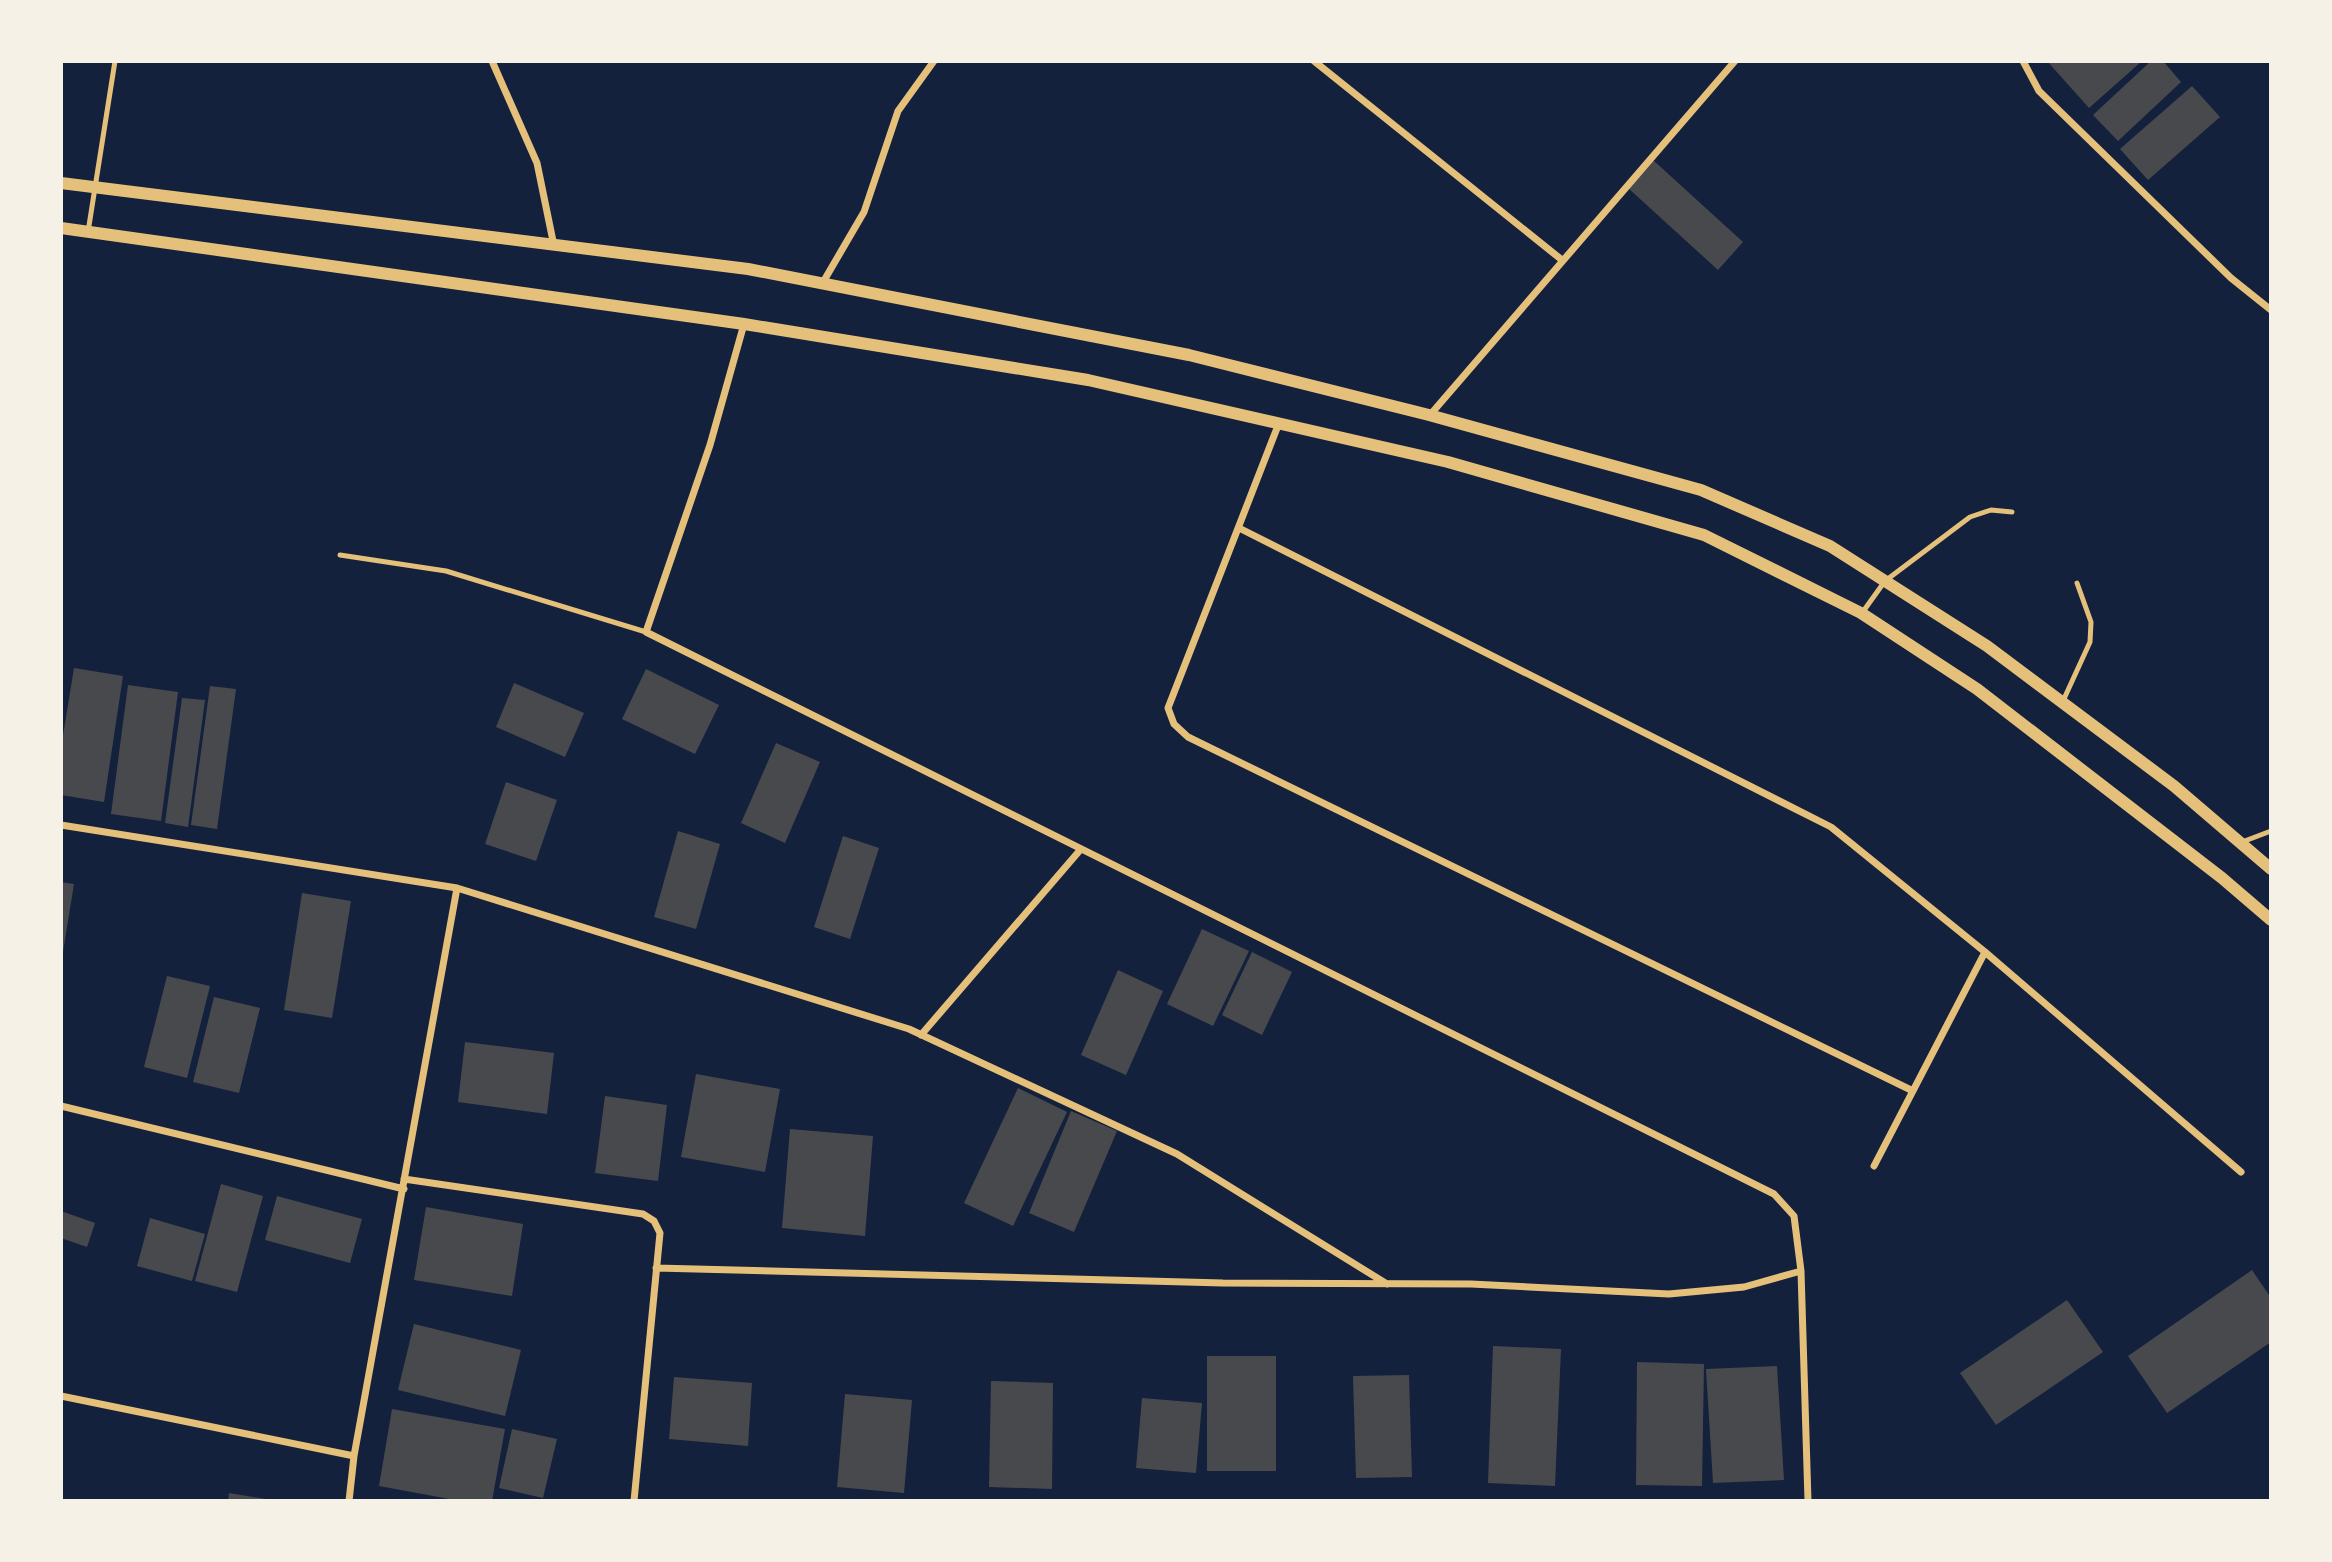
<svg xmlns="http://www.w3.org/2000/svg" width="2332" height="1562" font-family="Georgia,serif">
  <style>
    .building { fill: #48494c }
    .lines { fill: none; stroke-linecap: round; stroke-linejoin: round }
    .service { stroke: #e5c07b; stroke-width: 5 }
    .minor { stroke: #e5c07b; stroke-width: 7 }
    .tertiary { stroke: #e5c07b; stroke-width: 12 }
  </style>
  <rect width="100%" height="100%" fill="#14213d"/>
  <path class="building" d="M 2047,61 L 2142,61 L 2089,108 Z
    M 2151,61 L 2163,61 L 2181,82 L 2118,141 L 2093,115 Z
    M 2192,86 L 2220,117 L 2148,180 L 2120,149 Z
    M 1653,160 L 1743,242 L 1718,270 L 1628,188 Z
    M 74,668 L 123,676 L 104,802 L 61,795 L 61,748 Z
    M 646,669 L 719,705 L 695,754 L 622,719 Z
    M 514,683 L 584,713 L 565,757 L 496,727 Z
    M 128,685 L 178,692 L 161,821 L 111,814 Z
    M 210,686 L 236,689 L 217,829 L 191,825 Z
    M 182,698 L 205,700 L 188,827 L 165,823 Z
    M 776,743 L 820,762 L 785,843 L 741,823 Z
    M 506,782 L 557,800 L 536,861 L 485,844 Z
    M 678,831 L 720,844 L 696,929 L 654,917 Z
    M 843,836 L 879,848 L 850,939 L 814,927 Z
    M 61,882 L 74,884 L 63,952 L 61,952 Z
    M 302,893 L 351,901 L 332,1018 L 284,1010 Z
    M 1202,929 L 1249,951 L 1213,1026 L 1167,1004 Z
    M 1252,952 L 1292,972 L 1262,1035 L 1222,1015 Z
    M 1118,970 L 1163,991 L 1126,1075 L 1081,1055 Z
    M 167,976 L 210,986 L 187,1078 L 144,1067 Z
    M 214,997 L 260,1008 L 239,1093 L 193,1082 Z
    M 465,1042 L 554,1053 L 547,1114 L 458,1102 Z
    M 696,1074 L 780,1089 L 765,1172 L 681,1157 Z
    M 1018,1088 L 1067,1112 L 1013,1226 L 964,1203 Z
    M 605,1096 L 667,1105 L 658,1181 L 595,1173 Z
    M 1071,1111 L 1117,1131 L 1074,1232 L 1029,1213 Z
    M 790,1129 L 873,1136 L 865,1236 L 782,1228 Z
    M 221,1184 L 263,1196 L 237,1292 L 195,1281 Z
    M 277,1196 L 362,1219 L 350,1263 L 265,1240 Z
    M 426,1207 L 523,1224 L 512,1296 L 414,1280 Z
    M 61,1211 L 95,1223 L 87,1247 L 61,1238 Z
    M 150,1218 L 205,1234 L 192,1281 L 137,1266 Z
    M 2252,1270 L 2271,1298 L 2271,1342 L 2167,1413 L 2128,1356 Z
    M 2067,1300 L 2103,1352 L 1996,1425 L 1960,1373 Z
    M 414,1324 L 521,1350 L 505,1416 L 398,1390 Z
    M 1493,1346 L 1561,1349 L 1555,1486 L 1488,1483 Z
    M 1207,1356 L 1276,1356 L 1276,1471 L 1207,1471 Z
    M 1637,1362 L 1704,1364 L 1702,1486 L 1636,1485 Z
    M 1777,1366 L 1784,1480 L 1713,1483 L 1706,1369 Z
    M 1409,1375 L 1412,1477 L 1356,1478 L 1353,1376 Z
    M 674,1377 L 752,1383 L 748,1446 L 669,1439 Z
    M 991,1381 L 1053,1383 L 1052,1489 L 989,1487 Z
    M 845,1394 L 912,1400 L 904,1493 L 837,1487 Z
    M 1142,1398 L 1202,1403 L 1196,1473 L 1136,1468 Z
    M 392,1409 L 505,1429 L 492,1501 L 460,1501 L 379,1486 Z
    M 512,1429 L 557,1439 L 543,1498 L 499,1488 Z
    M 229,1493 L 266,1499 L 266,1501 L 228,1501 Z"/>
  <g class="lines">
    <path class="service" d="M 88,232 L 115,61
      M 340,555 L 446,571 L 646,632
      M 1862,613 L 1885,581 L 1970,517 L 1991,510 L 2012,512
      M 2063,701 L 2090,642 L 2091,622 L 2077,583
      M 2242,842 L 2271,831"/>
    <path class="minor" d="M 492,61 L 537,163 L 554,246
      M 1314,61 L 1562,260
      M 2023,61 L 2039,91 L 2231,278 L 2271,310
      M 822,284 L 864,212 L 898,111 L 934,61
      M 744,324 L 710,445 L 646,632 L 1774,1194 L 1794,1216 L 1801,1271 L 1808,1501
      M 1430,415 L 1735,61
      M 1279,423 L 1168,708 L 1174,724 L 1188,737 L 1913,1091
      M 1239,528 L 1831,827 L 1985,952 L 2241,1172
      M 61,825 L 457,888 L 909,1029 L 1177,1154 L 1387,1284
      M 921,1035 L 1081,849
      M 61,1106 L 404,1189
      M 1874,1166 L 1985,952
      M 404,1179 L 643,1214 L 654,1221 L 660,1233 L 634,1501
      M 656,1268 L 1223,1283 L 1471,1284 L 1669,1294 L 1744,1287 L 1801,1271
      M 61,1396 L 354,1456
      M 349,1501 L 354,1456 L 457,888"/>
    <path class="tertiary" d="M 61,183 L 748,269 L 1189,355 L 1429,415 L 1701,490 L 1830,546 L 1987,646 L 2174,786 L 2271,869
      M 61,228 L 744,324 L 1088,380 L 1448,462 L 1704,535 L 1861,613 L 1977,689 L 2222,878 L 2271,920"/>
  </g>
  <rect width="2332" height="1562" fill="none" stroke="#f6f1e7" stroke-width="126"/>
</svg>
